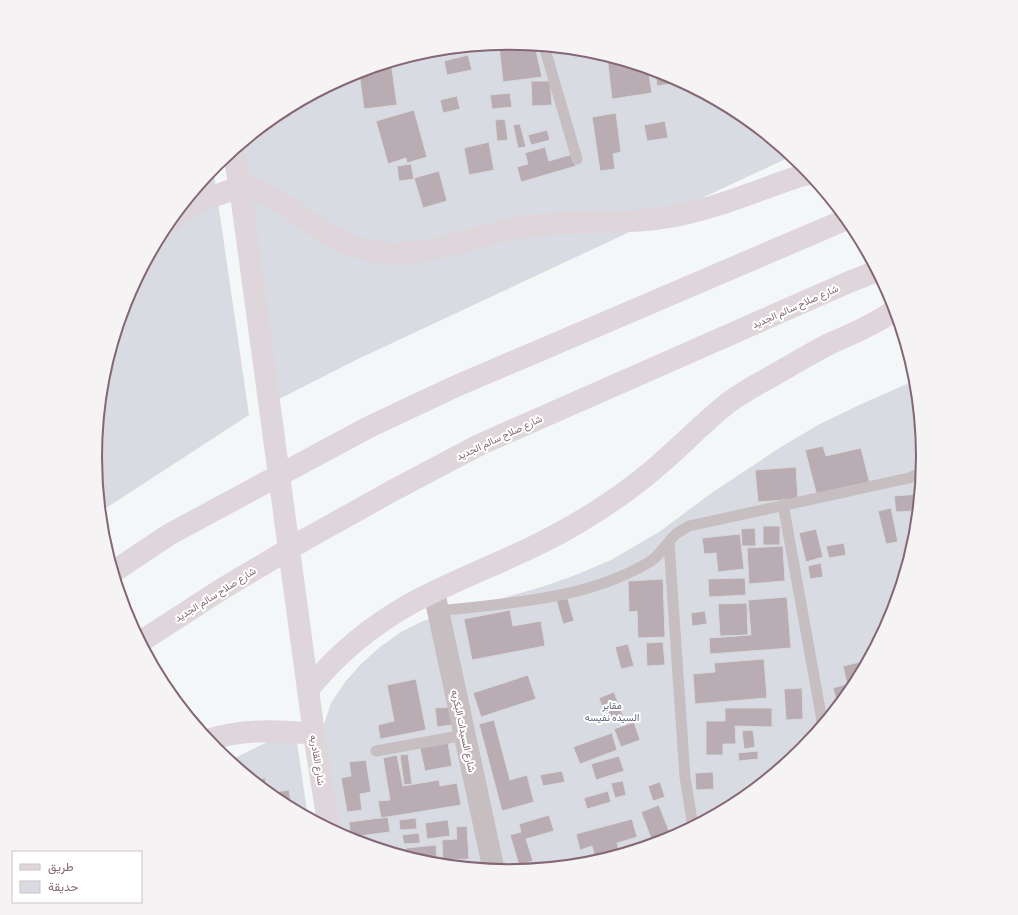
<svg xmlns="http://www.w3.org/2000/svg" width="1018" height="915" font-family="'Titillium Web',Vazirmatn,sans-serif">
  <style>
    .green { fill: #d8dbe1 }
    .building { fill: #b9acb3; stroke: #d6d8d9 }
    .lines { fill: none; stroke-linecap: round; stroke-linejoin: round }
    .lane { stroke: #c7bec2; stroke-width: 11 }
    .street { stroke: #c7bec2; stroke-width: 22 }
    .secondary { stroke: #dfd6db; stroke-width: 22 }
    .highway { stroke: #dfd6db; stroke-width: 22 }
    .labels { text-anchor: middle; stroke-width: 4; stroke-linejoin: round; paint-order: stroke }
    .street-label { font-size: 10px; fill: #856675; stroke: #fff }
    .park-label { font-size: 10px; fill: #65677c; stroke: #fff }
    .rim { fill: none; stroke: #856675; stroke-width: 2 }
  </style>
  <rect width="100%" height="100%" fill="#f4f7f7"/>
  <path class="green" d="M 509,43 L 590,51 L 668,75 L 739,113 L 792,156 L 358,359 L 277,400 L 243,142 L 279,113 L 351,74 L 428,51 Z
    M 213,168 L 249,415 L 100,512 L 95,457 L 103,376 L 126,299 L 164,227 Z
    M 916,380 L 923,458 L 915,539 L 892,616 L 854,688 L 802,751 L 739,802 L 667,841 L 590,864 L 509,872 L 428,864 L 350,840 L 334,832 L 320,746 L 324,724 L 331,703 L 345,682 L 362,663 L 380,647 L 401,632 L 423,621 L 545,586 L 578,574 L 611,560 L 659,532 L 713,492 L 781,447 L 818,425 L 857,406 Z
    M 295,728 L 308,818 L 279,802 L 229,761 Z"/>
  <path class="building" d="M 515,44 L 535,46 L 542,77 L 503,82 L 499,46 Z
    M 464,47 L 465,50 L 452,53 L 451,49 Z
    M 468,55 L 472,70 L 447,75 L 444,61 Z
    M 607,56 L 648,69 L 652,93 L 612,99 Z
    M 391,62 L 397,105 L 364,109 L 359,72 Z
    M 655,71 L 668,75 L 682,82 L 657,86 Z
    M 531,81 L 550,81 L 552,105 L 532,106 Z
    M 510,93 L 512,107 L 492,109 L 490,95 Z
    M 457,96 L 460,109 L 443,113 L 440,100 Z
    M 289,107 L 291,116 L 272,118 L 279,113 Z
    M 414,110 L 427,157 L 407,163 L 406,158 L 388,164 L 376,121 Z
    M 616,113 L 621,152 L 613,154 L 615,169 L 600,171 L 592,117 Z
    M 505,119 L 508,140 L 497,141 L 495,120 Z
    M 665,121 L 668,138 L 647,141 L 644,125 Z
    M 520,124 L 526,147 L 518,148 L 513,125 Z
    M 547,130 L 550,140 L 531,145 L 528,135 Z
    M 489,142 L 494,170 L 469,175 L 464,148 Z
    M 545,147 L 549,161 L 573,154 L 576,166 L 521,182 L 517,167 L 528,164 L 525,153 Z
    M 411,164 L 414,179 L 399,181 L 397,166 Z
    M 439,171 L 447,201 L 423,208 L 414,178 Z
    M 823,446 L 826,456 L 861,448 L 870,484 L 817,496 L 805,450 Z
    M 796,467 L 798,499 L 758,502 L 755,470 Z
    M 920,494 L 917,525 L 916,511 L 896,512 L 894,496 Z
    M 891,508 L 898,542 L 886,544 L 878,511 Z
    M 763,526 L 780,526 L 780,545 L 763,545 Z
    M 755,528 L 756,546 L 742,546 L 741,529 Z
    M 816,529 L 823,557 L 806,562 L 799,533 Z
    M 740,534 L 744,569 L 718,572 L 716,553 L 704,554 L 702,538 Z
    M 844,543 L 846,555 L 829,558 L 826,546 Z
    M 783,546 L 785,581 L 749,584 L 747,548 Z
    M 821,563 L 823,577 L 810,579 L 808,566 Z
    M 745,578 L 746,595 L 709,597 L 708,579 Z
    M 663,579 L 665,637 L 638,638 L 637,611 L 629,612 L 628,581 Z
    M 567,596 L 574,621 L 563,624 L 556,599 Z
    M 787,597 L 791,648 L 710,654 L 709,638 L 751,635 L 748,600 Z
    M 747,603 L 748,635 L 720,636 L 718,604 Z
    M 510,610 L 513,626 L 541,621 L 545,646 L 472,660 L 464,619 Z
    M 705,611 L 707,624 L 692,626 L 691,613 Z
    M 663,642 L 665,665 L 647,666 L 646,643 Z
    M 628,644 L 634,666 L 621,669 L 615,647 Z
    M 764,659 L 767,698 L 695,704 L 693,674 L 715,672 L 714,663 Z
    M 869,660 L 854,688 L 838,706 L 833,688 L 847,684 L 843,666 Z
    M 528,675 L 536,699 L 481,717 L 473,693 Z
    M 416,679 L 426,730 L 380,739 L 378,725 L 394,721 L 387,685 Z
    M 802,688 L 803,719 L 786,720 L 784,689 Z
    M 614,692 L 624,718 L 608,723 L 599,698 Z
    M 450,707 L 452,725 L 437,727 L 435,708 Z
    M 725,708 L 772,708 L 772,727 L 735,726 L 736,744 L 723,744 L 723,755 L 706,755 L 706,721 L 725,721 Z
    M 494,720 L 510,780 L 527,775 L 534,802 L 502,811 L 479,724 Z
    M 634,722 L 640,740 L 621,747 L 614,729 Z
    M 753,730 L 755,747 L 744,749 L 742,731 Z
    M 612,733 L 617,750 L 580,764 L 573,747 Z
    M 448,743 L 452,766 L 425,771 L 420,748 Z
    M 758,751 L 758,759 L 739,761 L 738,753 Z
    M 408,754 L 412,784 L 404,785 L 400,755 Z
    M 397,755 L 403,786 L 439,780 L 440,786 L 457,783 L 461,805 L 381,818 L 378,801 L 390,800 L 383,758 Z
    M 619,756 L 624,771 L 596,780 L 591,764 Z
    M 366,760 L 371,792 L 360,794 L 362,810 L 347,812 L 341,778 L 351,776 L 349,762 Z
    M 562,771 L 565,782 L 543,786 L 540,775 Z
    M 713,772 L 714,789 L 696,790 L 695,773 Z
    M 265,778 L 267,790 L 264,790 L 251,780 Z
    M 623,781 L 626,795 L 615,798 L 611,783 Z
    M 660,782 L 665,797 L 653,801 L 648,786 Z
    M 289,790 L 292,809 L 279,802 L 268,793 Z
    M 608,791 L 611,802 L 587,809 L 584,798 Z
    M 659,805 L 669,831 L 651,838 L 641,812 Z
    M 549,815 L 554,831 L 526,839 L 533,861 L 519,865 L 510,835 L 521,832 L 519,824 Z
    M 388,817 L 390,832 L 351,837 L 349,822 Z
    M 416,818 L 417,829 L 400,830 L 399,820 Z
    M 632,819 L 637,837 L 617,843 L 620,855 L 596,862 L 592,846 L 580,850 L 576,834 Z
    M 448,820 L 450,836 L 427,839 L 425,823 Z
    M 467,826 L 469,859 L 443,860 L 442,840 L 457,839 L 456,827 Z
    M 419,833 L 420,843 L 404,844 L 402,835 Z
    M 436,845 L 437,865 L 428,864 L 407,857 L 406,848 Z"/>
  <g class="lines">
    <path class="lane" d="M 544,46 L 577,159
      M 783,504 L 823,726
      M 669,543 L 685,777 L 693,827
      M 438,611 C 508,603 583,600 646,564 C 661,556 665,544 676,534 C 680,531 684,529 689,526 L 909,478 L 922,473
      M 376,751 L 465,735"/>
    <path class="street" d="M 434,592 L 494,871"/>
    <path class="secondary" d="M 233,150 L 240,187 L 314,734 L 329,829"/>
    <path class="highway" d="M 170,221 C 178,215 186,208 195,203 C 203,199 214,196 223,193 C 228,191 233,189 239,188 C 262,184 311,225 332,237 C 349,246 369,252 389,253 C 435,256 483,232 529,226 C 574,220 619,225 663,218 C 710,211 755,191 800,176 L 810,174
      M 113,572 L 170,534 L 369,427 L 454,387 L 847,219
      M 140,642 L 222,589 L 306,539 L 392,491 L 479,445 L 849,282 L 877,271
      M 308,690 C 336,655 371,626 410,604 C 465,574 525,555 579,522 C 608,505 635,486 660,464 C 683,444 704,422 728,403 C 740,394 754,386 767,379 C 788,367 808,355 829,344 C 852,334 875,324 895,310
      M 207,740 C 243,729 277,730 314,734"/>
  </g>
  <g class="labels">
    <g class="street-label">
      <text transform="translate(795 306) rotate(-24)" y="4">شارع صلاح سالم الجديد</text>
      <text transform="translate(499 437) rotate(-25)" y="4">شارع صلاح سالم الجديد</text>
      <text transform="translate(215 594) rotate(-32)" y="4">شارع صلاح سالم الجديد</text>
      <text transform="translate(464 731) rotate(78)" y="4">شارع السيدات البكريه</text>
      <text transform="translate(318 760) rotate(81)" y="4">شارع القادريه</text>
    </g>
    <g class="park-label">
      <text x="612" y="709">مقابر<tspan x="612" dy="12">السيده نفيسه</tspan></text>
    </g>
  </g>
  <path d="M0 0H1018V915H0ZM102 457a407 407 0 1 1 814 0a407 407 0 1 1-814 0Z" fill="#f5f3f4" fill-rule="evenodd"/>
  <path class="rim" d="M102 457a407 407 0 1 1 814 0a407 407 0 1 1-814 0Z"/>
  <rect x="12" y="851" width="130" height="52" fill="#ffffff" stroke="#cec2c8"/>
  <rect x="20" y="864" width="20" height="6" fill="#dfd6db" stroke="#cec2c8"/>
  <text x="48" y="871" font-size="12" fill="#856675">طريق</text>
  <rect x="20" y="881" width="20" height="12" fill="#d8dbe1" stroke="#cec2c8"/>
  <text x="48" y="891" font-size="12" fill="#856675">حديقة</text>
</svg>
